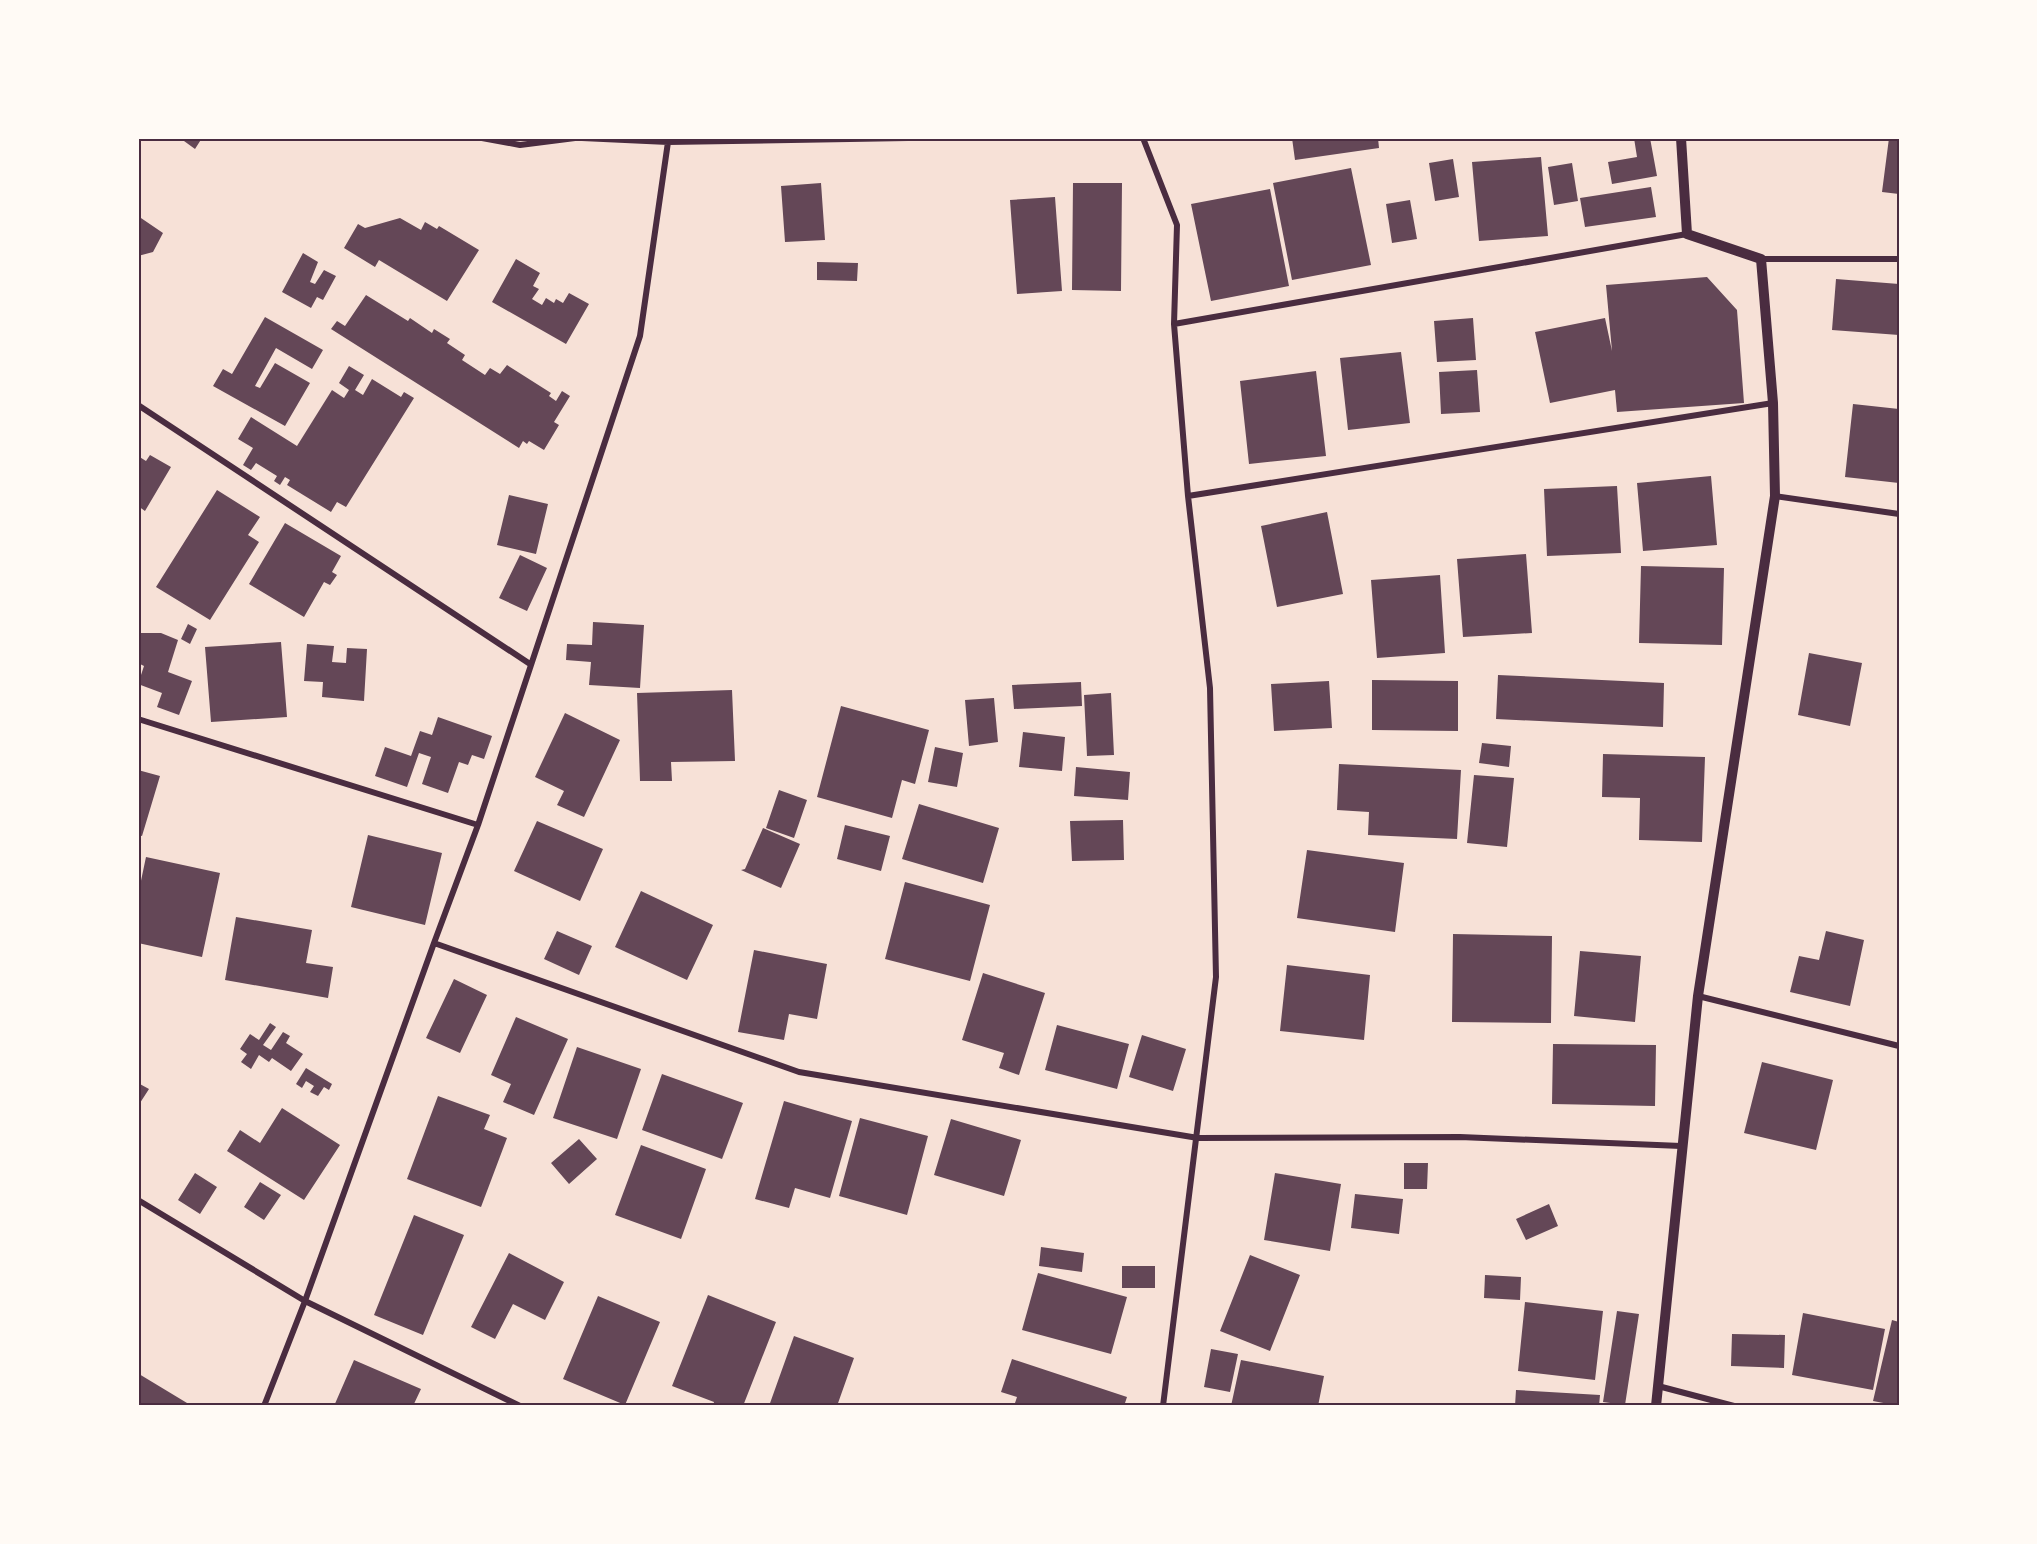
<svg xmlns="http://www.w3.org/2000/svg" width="2037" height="1544" font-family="'Roboto Condensed',sans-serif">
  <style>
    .building { fill: #644757 }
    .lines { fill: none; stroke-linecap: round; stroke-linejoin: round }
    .minor { stroke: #4a2c40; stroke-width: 6 }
    .tertiary { stroke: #4a2c40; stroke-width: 10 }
    .neatline { fill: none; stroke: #4a2c40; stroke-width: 2 }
  </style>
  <rect width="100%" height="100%" fill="#f7e1d7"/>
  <path class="building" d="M 186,138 L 202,138 L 195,149 L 184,141 Z
    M 1292,138 L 1378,138 L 1379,148 L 1295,160 Z
    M 1634,138 L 1650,138 L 1657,176 L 1612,184 L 1608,162 L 1637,157 Z
    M 1889,138 L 1899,138 L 1899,194 L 1882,192 Z
    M 1541,157 L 1548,236 L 1479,241 L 1472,162 Z
    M 1453,159 L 1459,197 L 1435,201 L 1429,163 Z
    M 1572,163 L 1578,201 L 1554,205 L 1548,167 Z
    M 1351,168 L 1371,265 L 1292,280 L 1273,183 Z
    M 821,183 L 825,240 L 785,242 L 781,186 Z
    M 1073,183 L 1122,183 L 1121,291 L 1072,290 Z
    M 1651,187 L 1656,217 L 1585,227 L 1580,198 Z
    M 1270,189 L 1289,286 L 1211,301 L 1191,204 Z
    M 1055,197 L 1062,291 L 1017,294 L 1010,200 Z
    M 1410,200 L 1417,239 L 1392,243 L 1386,204 Z
    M 138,216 L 163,233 L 153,252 L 138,256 Z
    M 400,218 L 421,230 L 425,222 L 437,229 L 439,226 L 479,250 L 447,301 L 379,260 L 375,267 L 344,248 L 358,224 L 365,228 Z
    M 303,253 L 318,262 L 310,282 L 315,284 L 324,270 L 336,276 L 323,300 L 317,297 L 311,308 L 282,292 Z
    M 516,259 L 540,273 L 533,286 L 539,289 L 532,299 L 542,305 L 546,298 L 554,303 L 556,299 L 563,303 L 569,293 L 589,304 L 566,344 L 492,302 Z
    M 817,262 L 858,263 L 857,281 L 817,280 Z
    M 1707,277 L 1737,310 L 1744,403 L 1617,412 L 1615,390 L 1550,403 L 1535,332 L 1605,318 L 1612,351 L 1606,285 Z
    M 1836,279 L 1899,284 L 1899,335 L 1832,330 Z
    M 366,295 L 408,321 L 410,318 L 432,333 L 434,329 L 450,339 L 447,343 L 465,355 L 462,360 L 485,375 L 490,368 L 500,374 L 507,365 L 551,393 L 549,396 L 556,401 L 562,391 L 570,396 L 554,422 L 559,425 L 544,450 L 529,441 L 527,444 L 523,441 L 519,448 L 331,329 L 337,321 L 345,326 Z
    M 265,317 L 323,350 L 312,369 L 276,348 L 255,386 L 260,388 L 275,363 L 310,383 L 285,426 L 213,386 L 223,369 L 232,374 Z
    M 1473,318 L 1476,360 L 1437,362 L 1434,321 Z
    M 1401,352 L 1410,423 L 1348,430 L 1340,358 Z
    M 349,366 L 364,375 L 355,390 L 363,395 L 372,379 L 401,397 L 404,392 L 414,398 L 346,507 L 337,502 L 331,512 L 287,485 L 290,480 L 285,477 L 280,485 L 274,481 L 277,476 L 256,463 L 251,470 L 243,465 L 253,448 L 238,439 L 251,417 L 297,446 L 332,390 L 344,398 L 349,390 L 339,383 Z
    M 1477,370 L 1480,412 L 1441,414 L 1439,372 Z
    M 1316,371 L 1326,456 L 1249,464 L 1240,381 Z
    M 1853,404 L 1899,409 L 1899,483 L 1845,477 Z
    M 150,455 L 171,467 L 145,511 L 138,506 L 138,456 L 146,461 Z
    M 1711,476 L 1717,545 L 1643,551 L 1637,483 Z
    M 1617,486 L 1621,553 L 1547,556 L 1544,489 Z
    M 217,490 L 260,517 L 248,535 L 259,542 L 210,620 L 156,587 Z
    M 509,495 L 548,504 L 536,554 L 497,545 Z
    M 1327,512 L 1343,594 L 1277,607 L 1261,526 Z
    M 285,523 L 341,556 L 332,572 L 337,575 L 330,585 L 324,582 L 304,617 L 249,584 Z
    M 1526,554 L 1532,633 L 1463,637 L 1457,559 Z
    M 520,555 L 547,568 L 527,611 L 499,598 Z
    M 1641,566 L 1724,568 L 1722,645 L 1639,643 Z
    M 1440,575 L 1445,653 L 1377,658 L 1371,580 Z
    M 593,622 L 644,625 L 640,688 L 589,685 L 591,662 L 566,660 L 567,644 L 592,645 Z
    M 188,624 L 197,629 L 190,644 L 181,639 Z
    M 138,633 L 161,633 L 178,640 L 168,672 L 192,681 L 179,715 L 157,707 L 162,693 L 138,684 L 144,666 L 138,663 Z
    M 281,642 L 287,717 L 211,722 L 205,647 Z
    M 307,644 L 334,646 L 332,662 L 346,663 L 347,648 L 367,649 L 364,701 L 322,697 L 323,682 L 304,681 Z
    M 1809,653 L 1862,663 L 1850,726 L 1798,715 Z
    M 1498,675 L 1664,683 L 1663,727 L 1496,719 Z
    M 1372,680 L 1458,681 L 1458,731 L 1372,730 Z
    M 1329,681 L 1332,728 L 1274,731 L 1271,684 Z
    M 1081,682 L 1082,706 L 1014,709 L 1012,685 Z
    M 732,690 L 735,761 L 671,762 L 672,781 L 640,781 L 637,693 Z
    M 1111,693 L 1114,755 L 1087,756 L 1084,695 Z
    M 994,698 L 998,742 L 969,746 L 965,700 Z
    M 841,706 L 929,730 L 915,784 L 902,780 L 892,818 L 817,797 Z
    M 565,713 L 620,740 L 584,817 L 557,805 L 564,791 L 535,777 Z
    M 438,717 L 492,736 L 484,759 L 472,755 L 468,765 L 459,762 L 448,793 L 422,784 L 431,757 L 419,753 L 407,787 L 375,776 L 385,747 L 411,756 L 420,731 L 432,735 Z
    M 1023,732 L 1065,737 L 1062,771 L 1019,767 Z
    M 1482,743 L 1511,746 L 1509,767 L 1479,763 Z
    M 935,747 L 963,753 L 957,787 L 928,782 Z
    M 1603,754 L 1705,757 L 1702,842 L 1639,840 L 1640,798 L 1602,797 Z
    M 1339,764 L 1461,770 L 1457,839 L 1368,835 L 1369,812 L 1337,810 Z
    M 1076,767 L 1130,772 L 1128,800 L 1074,796 Z
    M 138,770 L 160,776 L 142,836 L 138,835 Z
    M 1474,775 L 1514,778 L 1507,847 L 1467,843 Z
    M 779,790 L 807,800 L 794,838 L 766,828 Z
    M 919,804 L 999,828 L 983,883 L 902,859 Z
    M 1123,820 L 1124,860 L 1072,861 L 1070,821 Z
    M 537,821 L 603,849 L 580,901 L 514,871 Z
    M 845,825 L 890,836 L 881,871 L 837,859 Z
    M 763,828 L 800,844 L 781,888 L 741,870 L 745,869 Z
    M 368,835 L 442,853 L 425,925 L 351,907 Z
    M 1307,850 L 1404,863 L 1395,932 L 1297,918 Z
    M 146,857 L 220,873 L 202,957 L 138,943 L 138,895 Z
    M 905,882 L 990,905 L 970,981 L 885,959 Z
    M 641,891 L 713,925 L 687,980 L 615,947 Z
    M 236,917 L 312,930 L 306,963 L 333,967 L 328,998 L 225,980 Z
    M 557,931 L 592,946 L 579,975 L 544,959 Z
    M 1826,931 L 1864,940 L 1850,1006 L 1790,992 L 1799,956 L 1819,960 Z
    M 1453,934 L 1552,936 L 1551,1023 L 1452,1022 Z
    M 754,950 L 827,964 L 817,1019 L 789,1014 L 784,1040 L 738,1032 Z
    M 1580,951 L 1641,956 L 1635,1022 L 1574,1016 Z
    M 1287,965 L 1370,975 L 1364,1040 L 1280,1031 Z
    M 983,973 L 1045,993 L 1019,1075 L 999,1068 L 1004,1053 L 962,1040 Z
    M 454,979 L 487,995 L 460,1053 L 426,1038 Z
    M 516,1017 L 568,1039 L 534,1115 L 503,1102 L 511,1084 L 491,1075 Z
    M 270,1023 L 276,1027 L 263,1045 L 271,1050 L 283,1032 L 290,1036 L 286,1043 L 303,1054 L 291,1071 L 272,1058 L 269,1062 L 259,1055 L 251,1069 L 241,1062 L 247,1054 L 240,1049 L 250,1034 L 259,1040 Z
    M 1057,1025 L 1129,1044 L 1117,1089 L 1045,1070 Z
    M 1142,1035 L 1186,1049 L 1173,1091 L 1129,1077 Z
    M 1553,1044 L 1656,1045 L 1655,1106 L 1552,1104 Z
    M 577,1047 L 641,1069 L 617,1139 L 553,1118 Z
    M 1762,1062 L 1833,1080 L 1816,1150 L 1744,1133 Z
    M 306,1068 L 332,1084 L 329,1090 L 324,1087 L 318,1096 L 310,1092 L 314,1086 L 306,1081 L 302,1088 L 296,1084 Z
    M 662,1074 L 743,1103 L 722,1159 L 642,1130 Z
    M 138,1083 L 149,1089 L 138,1106 Z
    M 438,1096 L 490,1115 L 484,1129 L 507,1138 L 481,1207 L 407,1179 Z
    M 784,1101 L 852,1121 L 830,1198 L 795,1188 L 789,1208 L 755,1199 Z
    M 282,1108 L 340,1145 L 304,1200 L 227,1151 L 240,1130 L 260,1143 Z
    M 860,1118 L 928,1136 L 907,1215 L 839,1196 Z
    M 951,1119 L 1021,1140 L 1004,1196 L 934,1175 Z
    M 579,1139 L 597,1159 L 569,1184 L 551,1163 Z
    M 641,1145 L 706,1169 L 681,1239 L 615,1215 Z
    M 1404,1163 L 1428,1163 L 1427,1189 L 1404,1189 Z
    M 195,1173 L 217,1187 L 200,1214 L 178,1200 Z
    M 1275,1173 L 1341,1184 L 1330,1251 L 1264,1240 Z
    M 260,1182 L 281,1195 L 264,1220 L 244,1207 Z
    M 1355,1194 L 1403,1199 L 1399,1234 L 1351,1228 Z
    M 1549,1204 L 1558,1226 L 1526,1240 L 1516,1219 Z
    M 414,1215 L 464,1235 L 423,1335 L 374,1315 Z
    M 1041,1247 L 1084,1253 L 1082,1272 L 1039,1266 Z
    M 509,1253 L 564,1282 L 545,1320 L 513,1304 L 495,1339 L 471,1327 Z
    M 1250,1255 L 1300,1275 L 1270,1351 L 1220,1331 Z
    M 1122,1266 L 1155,1266 L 1155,1288 L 1122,1288 Z
    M 1038,1273 L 1127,1297 L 1111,1354 L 1022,1330 Z
    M 1485,1275 L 1521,1277 L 1520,1300 L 1484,1298 Z
    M 708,1295 L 776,1322 L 743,1406 L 713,1406 L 714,1402 L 672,1386 Z
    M 598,1296 L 660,1322 L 625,1405 L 563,1379 Z
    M 1525,1302 L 1603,1311 L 1595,1380 L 1518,1371 Z
    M 1617,1311 L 1639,1314 L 1625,1405 L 1603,1402 Z
    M 1803,1313 L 1885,1329 L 1873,1390 L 1792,1375 Z
    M 1892,1320 L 1899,1322 L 1899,1406 L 1873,1401 Z
    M 1732,1334 L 1785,1335 L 1784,1368 L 1731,1366 Z
    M 794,1336 L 854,1358 L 837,1406 L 769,1406 Z
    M 1211,1349 L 1238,1354 L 1230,1392 L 1204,1387 Z
    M 1012,1359 L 1127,1397 L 1124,1406 L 1014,1406 L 1017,1397 L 1001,1392 Z
    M 354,1360 L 421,1389 L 413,1406 L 334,1406 Z
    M 1241,1360 L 1324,1376 L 1318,1406 L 1231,1406 Z
    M 139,1374 L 192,1406 L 138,1406 Z
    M 1516,1390 L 1600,1395 L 1599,1406 L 1515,1406 Z"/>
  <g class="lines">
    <path class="minor" d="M 482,138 L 520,145 L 575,138
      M 582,138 L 668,142 L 908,138
      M 1143,138 L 1177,225 L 1174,324 L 1188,496 L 1210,688 L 1216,977 L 1163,1406
      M 1761,259 L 1899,259
      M 1174,324 L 1687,234
      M 138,405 L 530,664
      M 1188,496 L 1773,403
      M 1775,496 L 1899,514
      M 138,719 L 478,825
      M 434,943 L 478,825 L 640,336 L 668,142
      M 1698,996 L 1899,1046
      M 138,1200 L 305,1301 L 434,943 L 799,1072 L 1198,1138 L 1460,1137 L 1681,1146
      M 1658,1386 L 1734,1406
      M 264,1406 L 305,1301 L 520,1406"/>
    <path class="tertiary" d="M 1656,1406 L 1698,996 L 1775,496 L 1773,403 L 1761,259 L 1687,234 L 1681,138"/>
  </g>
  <rect width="2037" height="1544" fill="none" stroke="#fffaf5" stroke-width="279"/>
  <rect x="140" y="140" width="1758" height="1264" class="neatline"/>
</svg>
